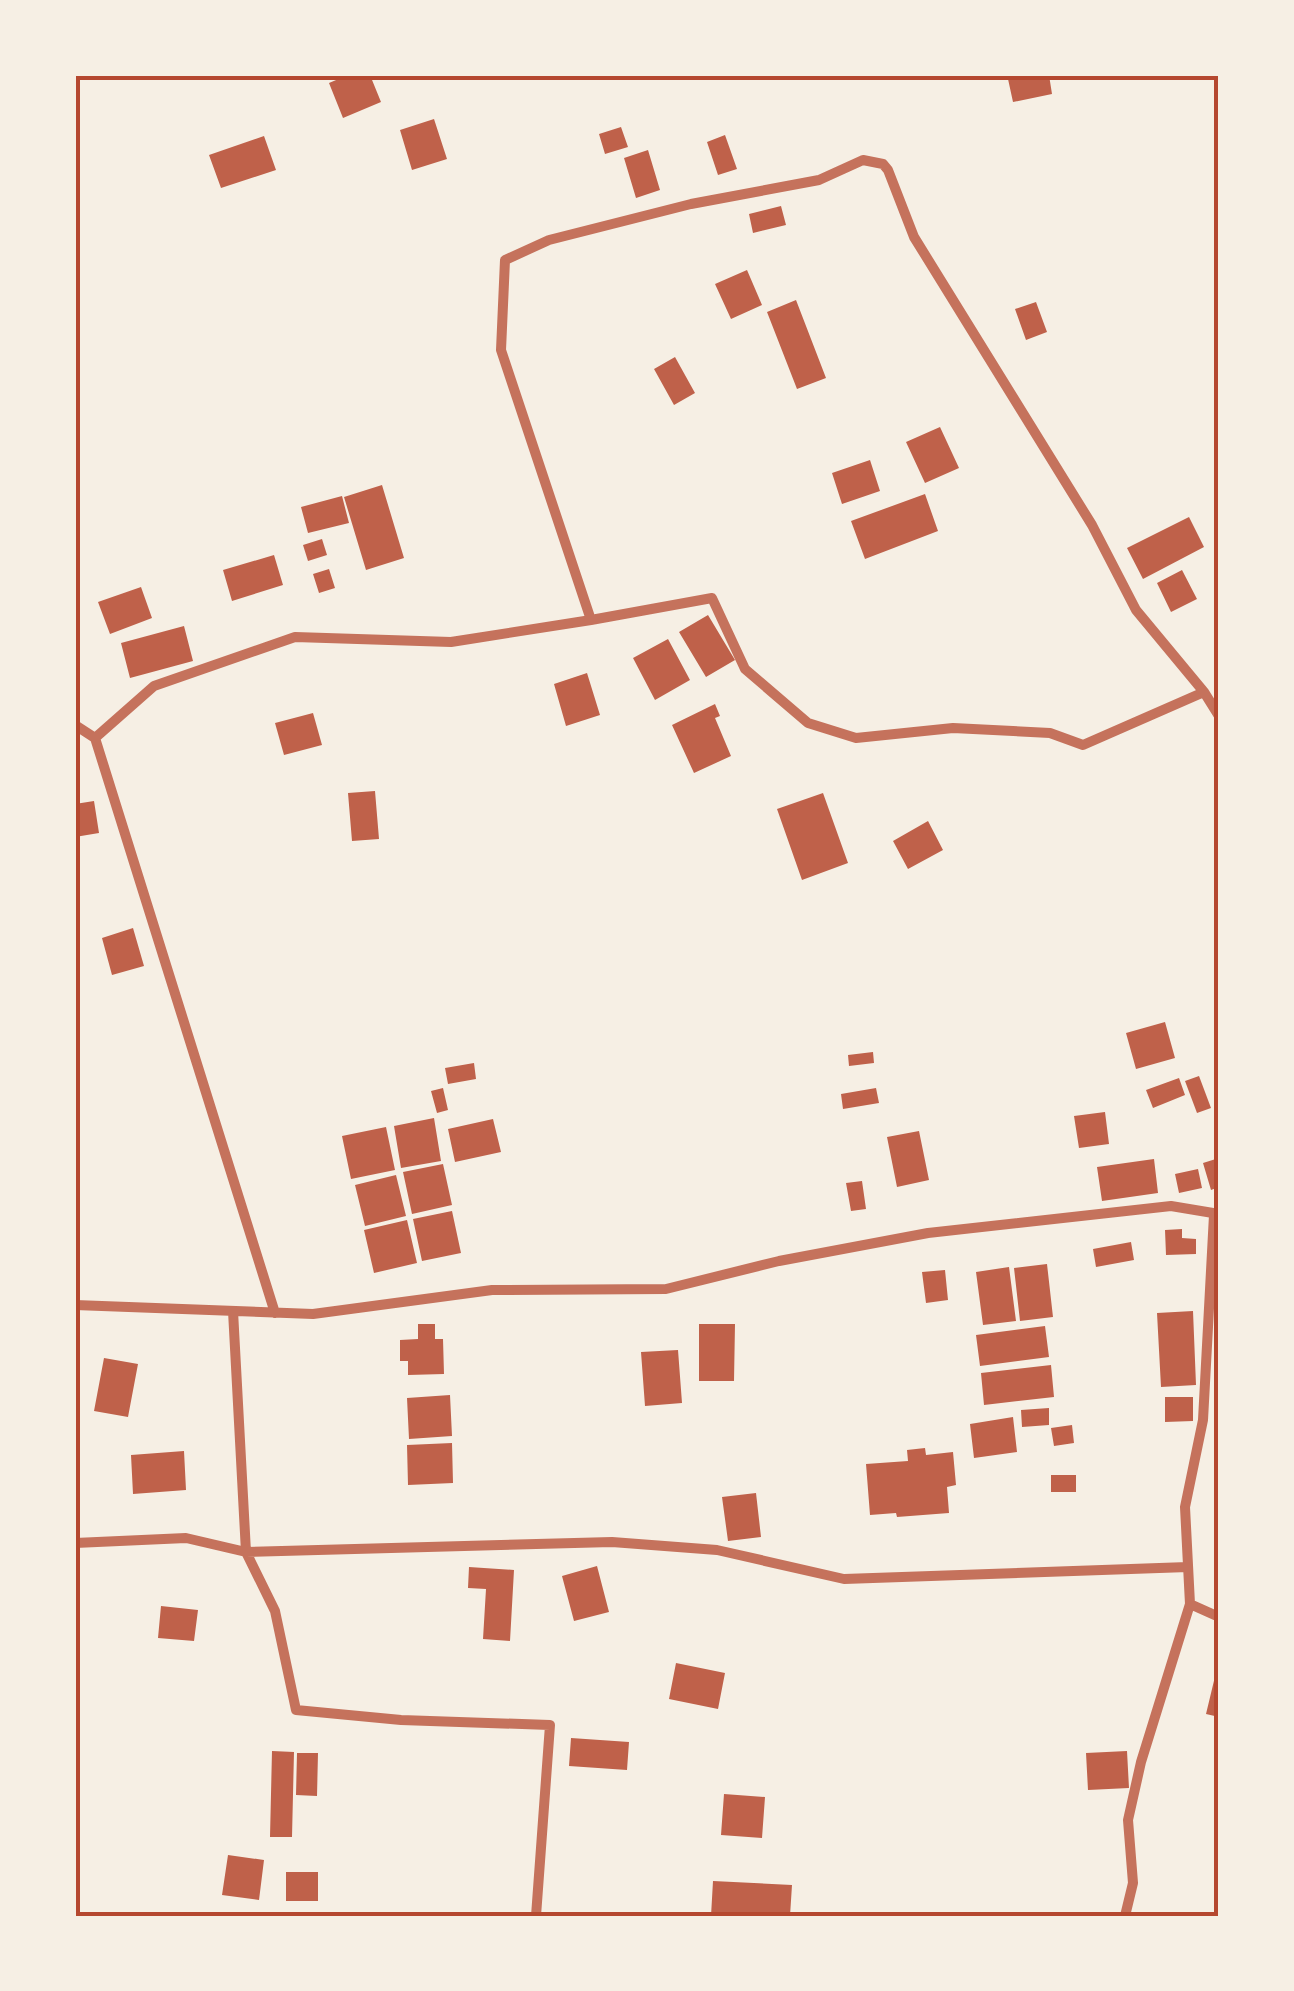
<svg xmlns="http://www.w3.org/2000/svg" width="1294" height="1991" font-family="'Noto Serif',serif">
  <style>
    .building { fill: #bf614a }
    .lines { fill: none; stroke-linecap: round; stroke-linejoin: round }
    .minor { stroke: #c5725c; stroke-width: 10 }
    .neatline { fill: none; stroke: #b5482f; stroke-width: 4 }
  </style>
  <rect width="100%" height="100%" fill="#f6efe4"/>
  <path class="building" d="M 348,75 L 370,75 L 381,102 L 343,118 L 329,83 Z
    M 1029,75 L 1049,75 L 1052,94 L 1013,102 L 1008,79 Z
    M 434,119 L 447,159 L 412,170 L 400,130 Z
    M 621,127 L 628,147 L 605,154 L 599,134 Z
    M 725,135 L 737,169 L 718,175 L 707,142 Z
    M 264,136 L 276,170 L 221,188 L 209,155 Z
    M 648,150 L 660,190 L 636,198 L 624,158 Z
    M 781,206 L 786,225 L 753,233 L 749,214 Z
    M 747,270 L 762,305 L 731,319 L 715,284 Z
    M 796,300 L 826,378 L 797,389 L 767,312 Z
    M 1036,302 L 1047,332 L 1026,340 L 1015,309 Z
    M 675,357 L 695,393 L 674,405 L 654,369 Z
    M 940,427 L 959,468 L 925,483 L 906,442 Z
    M 870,460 L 880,491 L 842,504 L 832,473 Z
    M 382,485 L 404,558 L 366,570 L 344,497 Z
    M 925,494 L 938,531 L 865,559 L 851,521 Z
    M 342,496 L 349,523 L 308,533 L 301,507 Z
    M 1189,517 L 1204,547 L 1143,579 L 1127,548 Z
    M 322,539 L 327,555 L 308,561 L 303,545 Z
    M 274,555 L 283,585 L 232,601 L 223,570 Z
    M 329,569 L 335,588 L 319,593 L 313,574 Z
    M 1182,570 L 1197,599 L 1171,612 L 1157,583 Z
    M 141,587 L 152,618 L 110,634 L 98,602 Z
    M 708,615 L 735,660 L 706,677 L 679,632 Z
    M 184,626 L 193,661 L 130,678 L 121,643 Z
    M 668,639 L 690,680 L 655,700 L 633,658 Z
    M 587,673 L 600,715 L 566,726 L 554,684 Z
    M 715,704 L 720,716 L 715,718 L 731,756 L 694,773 L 672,725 Z
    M 313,713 L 322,745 L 284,755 L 275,723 Z
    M 375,791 L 379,839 L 352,841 L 348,793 Z
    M 823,793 L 848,863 L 802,880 L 777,809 Z
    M 94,801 L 99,833 L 75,837 L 75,804 Z
    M 928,821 L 943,850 L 908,869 L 893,841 Z
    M 133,928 L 144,966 L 112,975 L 102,938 Z
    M 1165,1022 L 1175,1058 L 1136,1069 L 1126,1033 Z
    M 873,1052 L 874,1063 L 849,1066 L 848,1055 Z
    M 474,1063 L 476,1079 L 448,1084 L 445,1068 Z
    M 1199,1076 L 1211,1108 L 1197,1113 L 1185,1081 Z
    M 1179,1078 L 1185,1095 L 1153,1108 L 1146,1090 Z
    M 443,1088 L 448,1110 L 437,1113 L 431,1091 Z
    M 876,1088 L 879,1103 L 843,1109 L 841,1094 Z
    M 1105,1112 L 1109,1144 L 1079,1148 L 1074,1116 Z
    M 434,1118 L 441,1161 L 401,1168 L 394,1126 Z
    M 493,1119 L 501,1152 L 455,1162 L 448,1129 Z
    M 386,1127 L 395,1170 L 351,1179 L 342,1136 Z
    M 919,1131 L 929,1180 L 897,1187 L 887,1137 Z
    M 1219,1158 L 1219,1187 L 1211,1190 L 1203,1163 Z
    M 1154,1159 L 1158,1193 L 1102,1201 L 1097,1167 Z
    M 443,1164 L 452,1205 L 412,1214 L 403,1172 Z
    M 1198,1169 L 1202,1188 L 1179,1193 L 1175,1174 Z
    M 396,1175 L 406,1216 L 365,1226 L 355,1185 Z
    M 862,1181 L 866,1209 L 851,1211 L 846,1183 Z
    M 452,1211 L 461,1253 L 422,1261 L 413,1219 Z
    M 407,1220 L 417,1263 L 374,1273 L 364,1230 Z
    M 1182,1229 L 1182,1238 L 1196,1239 L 1196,1254 L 1166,1255 L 1165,1230 Z
    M 1131,1242 L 1134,1260 L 1096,1267 L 1093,1249 Z
    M 1047,1264 L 1053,1317 L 1020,1321 L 1014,1268 Z
    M 1009,1267 L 1016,1321 L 983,1325 L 976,1272 Z
    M 945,1270 L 948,1300 L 926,1303 L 922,1272 Z
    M 1193,1311 L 1196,1385 L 1161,1387 L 1157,1313 Z
    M 418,1324 L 435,1324 L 435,1339 L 443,1339 L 444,1374 L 408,1375 L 408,1361 L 400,1361 L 400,1340 L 418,1339 Z
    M 699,1324 L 735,1324 L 734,1381 L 699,1381 Z
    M 1045,1326 L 1049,1357 L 980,1366 L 976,1335 Z
    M 678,1350 L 682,1403 L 645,1406 L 641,1352 Z
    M 104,1358 L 138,1364 L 128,1417 L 94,1411 Z
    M 1051,1365 L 1054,1397 L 984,1405 L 981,1373 Z
    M 450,1395 L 452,1436 L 409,1439 L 407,1398 Z
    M 1165,1397 L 1193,1397 L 1193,1421 L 1165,1422 Z
    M 1049,1408 L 1049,1425 L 1022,1427 L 1021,1410 Z
    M 1013,1417 L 1017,1452 L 974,1458 L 970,1424 Z
    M 1072,1425 L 1074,1443 L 1054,1446 L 1051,1428 Z
    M 452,1443 L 453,1483 L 408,1485 L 407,1445 Z
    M 925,1448 L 926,1455 L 953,1452 L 956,1485 L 947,1487 L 949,1513 L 897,1517 L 896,1513 L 870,1515 L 866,1464 L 908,1461 L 907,1450 Z
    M 184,1451 L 186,1490 L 133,1494 L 131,1455 Z
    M 1051,1475 L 1076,1475 L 1076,1492 L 1051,1492 Z
    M 756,1493 L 761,1537 L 728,1541 L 722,1497 Z
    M 597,1566 L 609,1612 L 574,1621 L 562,1576 Z
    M 469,1567 L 514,1570 L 510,1641 L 483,1639 L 486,1589 L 468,1588 Z
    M 161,1606 L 198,1610 L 194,1641 L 158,1638 Z
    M 676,1663 L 725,1673 L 718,1709 L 669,1699 Z
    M 1218,1664 L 1219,1664 L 1219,1717 L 1206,1714 Z
    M 571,1738 L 629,1742 L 627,1770 L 569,1766 Z
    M 272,1751 L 294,1752 L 292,1837 L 270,1837 Z
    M 1127,1751 L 1129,1788 L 1088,1790 L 1086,1753 Z
    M 297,1753 L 318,1753 L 317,1796 L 296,1795 Z
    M 724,1794 L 765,1797 L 762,1838 L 721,1835 Z
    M 228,1855 L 264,1860 L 259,1900 L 222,1895 Z
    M 286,1872 L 318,1872 L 318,1901 L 286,1901 Z
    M 713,1881 L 792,1885 L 790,1916 L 711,1916 Z"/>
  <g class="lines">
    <path class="minor" d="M 591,620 L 712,598 L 745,669 L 808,723 L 856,738 L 953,728 L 1050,733 L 1083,745 L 1204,692
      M 75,725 L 95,738 L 275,1313
      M 95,738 L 154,686 L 295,637 L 451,642 L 591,620 L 501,350 L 505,260 L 549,240 L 691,204 L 819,180 L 863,160 L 883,164 L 888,170 L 914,237 L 1092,525 L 1136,610 L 1204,692 L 1219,716
      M 75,1305 L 313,1314 L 492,1290 L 666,1289 L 779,1261 L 928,1233 L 1171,1206 L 1219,1214
      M 233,1311 L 246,1552 L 275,1611 L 296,1710 L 401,1720 L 550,1725 L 536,1916
      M 75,1543 L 186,1538 L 246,1552 L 612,1542 L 717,1550 L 844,1579 L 1188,1567
      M 1190,1604 L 1219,1617
      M 1125,1916 L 1133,1883 L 1128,1820 L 1141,1762 L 1190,1604 L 1185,1507 L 1203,1420 L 1214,1215"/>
  </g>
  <rect width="1294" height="1991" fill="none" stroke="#f6efe4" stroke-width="155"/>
  <rect x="78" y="78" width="1138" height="1836" class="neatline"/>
</svg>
